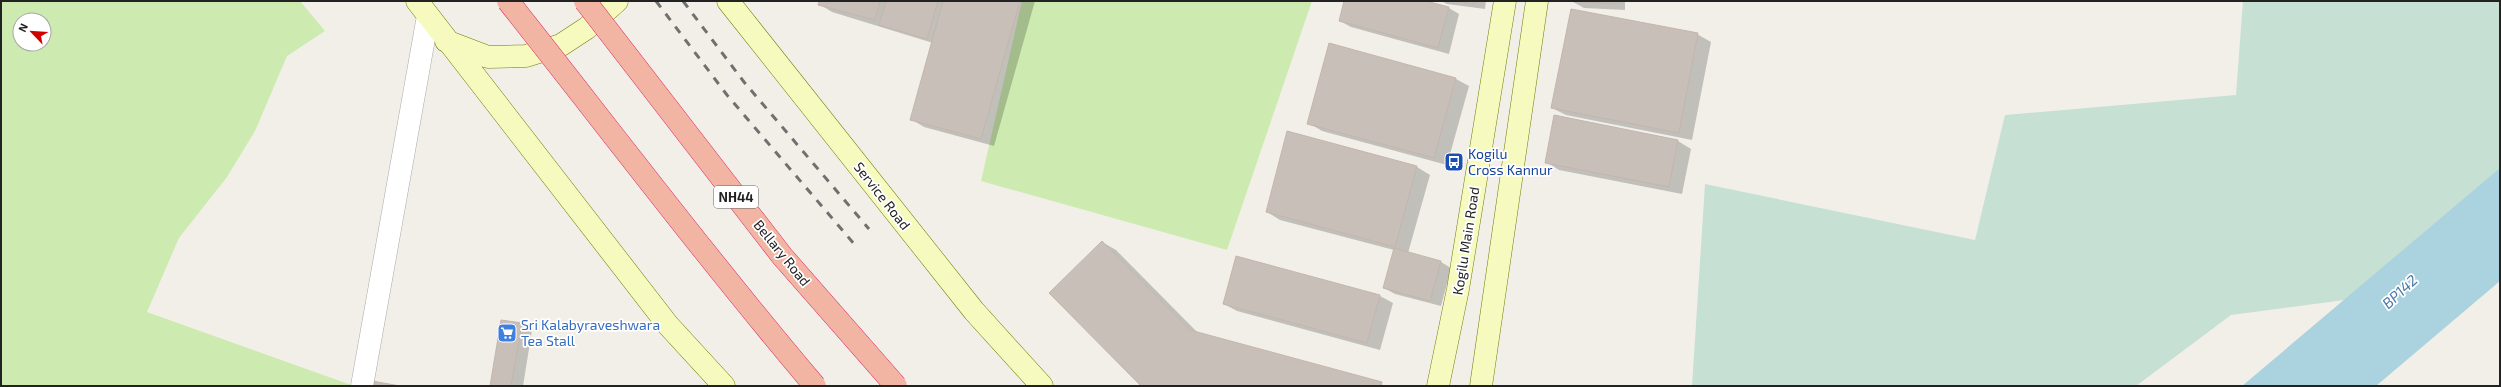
<svg xmlns="http://www.w3.org/2000/svg" width="2501" height="387" font-family="'Exo 2',sans-serif">
  <style>
    .grass { fill: #cdebb0; fill-rule: evenodd }
    .wetland { fill: #c6e0d4 }
    .water { fill: #aad3df }
    .shadow { fill: #0003 }
    .building { fill: #c7bfb8; stroke: #c4b6ab }
    .lines { fill: none; stroke-linecap: round; stroke-linejoin: round }
    .minor-casing { stroke: #a9a9a9; stroke-width: 23 }
    .secondary-casing { stroke: #707d05; stroke-width: 23 }
    .minor { stroke: #fff; stroke-width: 22 }
    .secondary { stroke: #f7fabf; stroke-width: 22 }
    .rail { stroke: #707070; stroke-width: 3; stroke-dasharray: 8 8; stroke-linecap: butt }
    .trunk-bridge-casing { stroke: #dc2a67; stroke-width: 23; stroke-linecap: butt }
    .trunk-bridge { stroke: #f2b4a3; stroke-width: 22 }
    .labels { text-anchor: middle; stroke-width: 3.5; stroke-linejoin: round; paint-order: stroke }
    .shield { fill: #fff; stroke: #646464; stroke-width: 1 }
    .shield-label { font-size: 13px; font-weight: bold; fill: #222 }
    .transit-label { font-size: 14px; fill: #164399; stroke: #fff; text-anchor: start }
    .street-label { font-size: 14px; fill: #222; stroke: #fff }
    .shop-label { font-size: 14px; fill: #366cbe; stroke: #fff; text-anchor: start }
    .water-label { font-size: 15px; font-style: italic; fill: #4a7aab; stroke: #fff }
  </style>
  <rect width="100%" height="100%" fill="#f2efe9"/>
  <path class="grass" d="M 1,1 L 300,1 L 325,31 L 287,56 L 255,131 L 227,177 L 179,238 L 147,312 L 354,386 L 1,386 ZM 20,20 L 44,20 L 44,44 L 20,44 Z
    M 1022,1 L 1312,1 L 1227,250 L 981,181 Z"/>
  <path class="wetland" d="M 2243,1 L 2500,1 L 2500,265 L 2405,292 L 2231,315 L 2136,386 L 1692,386 L 1705,184 L 1975,240 L 2005,115 L 2236,95 Z"/>
  <path class="water" d="M 2500,168 L 2500,281 L 2376,386 L 2242,386 Z"/>
  <path class="shadow" d="M 820,1 L 1035,1 L 994,146 L 924,127 L 911,119 L 933,43 L 832,12 L 819,4 Z
    M 1345,1 L 1422,1 L 1449,8 L 1459,14 L 1449,54 L 1351,27 L 1340,21 Z
    M 1441,1 L 1486,1 L 1485,9 L 1447,4 Z
    M 1625,1 L 1625,10 L 1584,8 L 1573,2 Z
    M 1697,34 L 1711,42 L 1692,140 L 1566,115 L 1552,108 Z
    M 1456,79 L 1469,86 L 1447,165 L 1322,131 L 1309,123 Z
    M 1288,133 L 1417,167 L 1430,175 L 1408,253 L 1441,262 L 1451,268 L 1441,306 L 1395,294 L 1384,288 L 1394,250 L 1280,220 L 1267,212 Z
    M 1678,141 L 1691,149 L 1682,194 L 1559,170 L 1546,162 Z
    M 1102,242 L 1116,250 L 1199,334 L 1387,386 L 1143,386 Z
    M 1380,296 L 1393,303 L 1380,350 L 1237,311 L 1224,304 Z
    M 522,324 L 532,330 L 523,386 L 491,386 Z"/>
  <path class="building" d="M 819,1 L 880,1 L 875,20 L 818,5 Z
    M 886,1 L 938,1 L 927,39 L 879,25 Z
    M 943,1 L 1020,1 L 981,139 L 910,120 Z
    M 1344,1 L 1426,1 L 1449,7 L 1438,48 L 1339,21 Z
    M 1454,1 L 1475,1 L 1474,4 Z
    M 1572,1 L 1614,1 L 1614,4 Z
    M 1571,9 L 1698,33 L 1679,133 L 1551,108 Z
    M 1329,43 L 1456,78 L 1434,158 L 1307,124 Z
    M 1554,115 L 1678,140 L 1669,187 L 1545,163 Z
    M 1287,131 L 1417,166 L 1395,247 L 1266,212 Z
    M 1102,241 L 1190,330 L 1382,382 L 1381,386 L 1141,386 L 1049,293 Z
    M 1394,248 L 1441,261 L 1430,301 L 1383,288 Z
    M 1236,256 L 1380,295 L 1367,343 L 1223,304 Z
    M 501,320 L 522,323 L 511,386 L 490,386 Z
    M 372,381 L 400,386 L 371,386 Z"/>
  <g class="lines">
    <defs>
      <path id="minor" d="M 362,386 L 428,16"/>
      <path id="secondary" d="M 417,1 L 668,325 L 724,386
        M 728,1 L 974,311 L 1042,386
        M 446,41 L 488,57 L 526,56 L 561,45 L 587,28 L 617,1
        M 1438,386 L 1458,289 L 1505,1
        M 1481,386 L 1537,1"/>
    </defs>
    <use href="#minor" class="minor-casing"/>
    <use href="#secondary" class="secondary-casing"/>
    <use href="#minor" class="minor"/>
    <use href="#secondary" class="secondary"/>
    <path class="rail" d="M 656,1 L 727,95 L 855,245
      M 683,1 L 744,82 L 869,229"/>
    <defs>
      <path id="trunk-bridge" d="M 508,1 C 610,130 709,261 815,386
        M 585,1 L 782,256 L 896,386"/>
    </defs>
    <use href="#trunk-bridge" class="trunk-bridge-casing"/>
    <use href="#trunk-bridge" class="trunk-bridge"/>
  </g>
  <defs>
    <symbol id="bus-square" viewBox="-11 -11 22 22"><rect x="-9" y="-9" width="18" height="18" rx="4" fill="#1a4fb4" stroke="#fff"/><path d="M-5-6H5V4H4V6H2V4H-2V6H-4V4H-5ZM-3.5-4V0h7V-4ZM-3.5 1.2v1.5H-2V1.2ZM2 1.2v1.5H3.5V1.2Z" fill="#fff"/></symbol>
    <symbol id="supermarket-square" viewBox="-11 -11 22 22"><rect x="-9" y="-9" width="18" height="18" rx="4" fill="#3f7fe0" stroke="#fff"/><path d="M-6-5.5h2.5l.6 2H6L4.5 2H-2.5L-4.4-4H-6ZM-1.5 3.2a1.3 1.3 0 1 0 .1 0ZM3 3.2a1.3 1.3 0 1 0 .1 0Z" fill="#fff"/></symbol>
  </defs>
  <g fill-rule="evenodd">
    <use href="#bus-square" x="1443" y="151" width="22" height="22"/>
    <use href="#supermarket-square" x="496" y="322" width="22" height="22"/>
  </g>
  <g class="labels">
    <rect class="shield" x="714" y="186" width="44" height="22" rx="3"/>
    <g class="shield-label">
      <text x="736" y="202">NH44</text>
    </g>
    <g class="transit-label">
      <text x="1468" y="159">Kogilu<tspan x="1468" dy="16">Cross Kannur</tspan></text>
    </g>
    <g class="street-label">
      <text transform="translate(882 196) rotate(52)" y="5">Service Road</text>
      <text transform="translate(1466 241) rotate(-81)" y="5">Kogilu Main Road</text>
      <text transform="translate(782 253) rotate(51)" y="5">Bellary Road</text>
    </g>
    <g class="shop-label">
      <text x="521" y="330">Sri Kalabyraveshwara<tspan x="521" dy="16">Tea Stall</tspan></text>
    </g>
    <g class="water-label">
      <text transform="translate(2400 292) rotate(-43)" y="5">BP142</text>
    </g>
  </g>
  <rect width="2501" height="387" fill="none" stroke="#222222" stroke-width="4"/>
  <g transform="translate(32 32) rotate(295)"><circle r="19" fill="#ffffff" stroke="#a7a7a7"/>
  <path d="M0-3L7 15L0 10L-7 15Z" fill="#d40000"/>
  <text y="-6" font-size="11" font-weight="bold" text-anchor="middle" fill="#222222">N</text>
  </g>
</svg>
